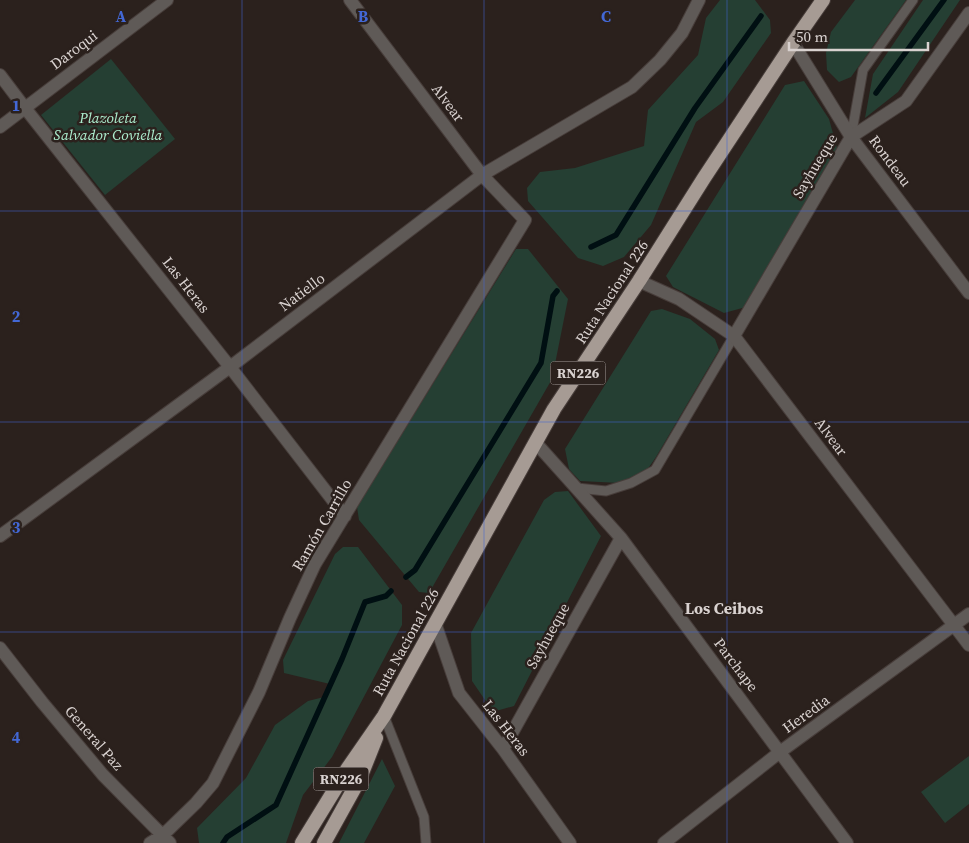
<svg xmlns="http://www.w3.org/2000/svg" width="969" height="843" font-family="'Source Serif 4',serif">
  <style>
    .green { fill: #253f33 }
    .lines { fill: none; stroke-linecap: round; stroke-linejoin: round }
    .stream { stroke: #000f12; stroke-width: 5.5 }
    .service-casing { stroke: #473d3a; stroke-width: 11 }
    .minor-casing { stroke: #473d3a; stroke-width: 14 }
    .trunk-casing { stroke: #473d3a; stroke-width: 16 }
    .service { stroke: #5f5a57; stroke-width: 9 }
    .minor { stroke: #5f5a57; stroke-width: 12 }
    .trunk { stroke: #a69b94; stroke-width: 14 }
    .grid { fill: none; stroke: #4368d6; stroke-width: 1; stroke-opacity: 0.55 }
    .labels { text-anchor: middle; stroke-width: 5; stroke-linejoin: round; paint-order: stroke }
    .shield { fill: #2b211d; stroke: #a59d9a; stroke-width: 1 }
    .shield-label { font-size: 14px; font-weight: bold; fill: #d9d2d0 }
    .street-label { font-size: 15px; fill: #d9d2d0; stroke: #2b211d }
    .park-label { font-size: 15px; font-style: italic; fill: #acedce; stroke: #2b211d }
    .neighbourhood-label { font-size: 16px; font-weight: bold; fill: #d9d2d0; stroke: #2b211d }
    .grid-label { font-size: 16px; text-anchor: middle; font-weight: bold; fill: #4368d6; stroke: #2b211d; stroke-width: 5; stroke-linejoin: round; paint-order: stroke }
  </style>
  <rect width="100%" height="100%" fill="#2b211d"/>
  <path class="green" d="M 720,0 L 755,0 L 770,20 L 771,33 L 723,102 L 696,122 L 651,225 L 624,257 L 603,266 L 578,258 L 528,201 L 527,188 L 540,172 L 575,168 L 644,146 L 648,110 L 698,55 L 706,18 Z
    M 855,0 L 906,0 L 851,77 L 839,82 L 827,70 L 826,53 L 831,32 Z
    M 923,0 L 960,0 L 898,92 L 865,118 L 873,74 Z
    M 111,59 L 175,139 L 105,195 L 41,115 Z
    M 804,81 L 829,119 L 837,148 L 746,307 L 724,313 L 673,287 L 666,276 L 785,85 Z
    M 516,249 L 528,249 L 568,299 L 552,379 L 429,593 L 419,592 L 359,520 L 357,507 Z
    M 662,309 L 690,319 L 715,339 L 719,350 L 656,457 L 647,470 L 620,483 L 580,481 L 569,469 L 565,449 L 651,311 Z
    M 568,491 L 601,536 L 514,706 L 496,711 L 485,700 L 472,681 L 471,633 L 544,500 L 555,492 Z
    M 343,547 L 358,547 L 402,605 L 402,625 L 332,757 L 303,795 L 286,843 L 199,843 L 197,828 L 246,778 L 275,725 L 308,701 L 324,697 L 330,684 L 284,673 L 283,660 L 335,554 Z
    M 969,756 L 969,804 L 945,823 L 921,792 Z
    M 382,759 L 395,786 L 364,843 L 339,843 Z"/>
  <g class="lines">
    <path class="stream" d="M 876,93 L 944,0
      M 591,247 L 616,235 L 695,108 L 761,16
      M 406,577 L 415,570 L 541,363 L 553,296 L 557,291
      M 223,843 L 227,837 L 276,805 L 342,659 L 365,602 L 386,596 L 391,591"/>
    <defs>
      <path id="service" d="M 851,137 L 863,70 L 913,0
        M 577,488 L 606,491 L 631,483 L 655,470 L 734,336
        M 384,716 L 424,817 L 426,843"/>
      <path id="minor" d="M 793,43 L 851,137 L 969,293
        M 0,75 L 25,108 L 230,367 L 345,516
        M 0,127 L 167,0
        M 639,281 L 679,299 L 734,336 L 969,645
        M 734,336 L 851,137 L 906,101 L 969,13
        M 535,442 L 621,538 L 847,843
        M 0,536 L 230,367 L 482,175 L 632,87 L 660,60 L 682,33 L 699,0
        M 435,623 L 459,693 L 503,749 L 570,843
        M 0,648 L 42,702 L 103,775 L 170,843
        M 503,749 L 621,538
        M 150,843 L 163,835 L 196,803 L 213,783 L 259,692 L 290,618 L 315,564 L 525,220 L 482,175 L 350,0
        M 664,843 L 780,752 L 969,614"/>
      <path id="trunk" d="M 302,843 L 348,768 L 384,716 L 554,409 L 639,281 L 704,178 L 793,43 L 823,0
        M 324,843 L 360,778 L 376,738"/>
    </defs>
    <use href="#service" class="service-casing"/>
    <use href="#minor" class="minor-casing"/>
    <use href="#trunk" class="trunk-casing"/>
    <use href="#service" class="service"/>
    <use href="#minor" class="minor"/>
    <use href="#trunk" class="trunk"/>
  </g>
  <path class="grid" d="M 242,0 L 242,843M 484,0 L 484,843M 727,0 L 727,843M 0,211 L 969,211M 0,422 L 969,422M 0,632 L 969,632"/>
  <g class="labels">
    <g class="shield">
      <rect x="550.5" y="361.5" width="55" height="23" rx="4"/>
      <rect x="313.5" y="767.5" width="55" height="23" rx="4"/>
    </g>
    <g class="shield-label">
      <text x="578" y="378">RN226</text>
      <text x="341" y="784">RN226</text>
    </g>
    <g class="street-label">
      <text transform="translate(74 50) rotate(-37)" y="5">Daroqui</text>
      <text transform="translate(448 103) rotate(53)" y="5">Alvear</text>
      <text transform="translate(890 161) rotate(53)" y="5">Rondeau</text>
      <text transform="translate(815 166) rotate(-59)" y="5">Sayhueque</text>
      <text transform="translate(186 285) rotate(52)" y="5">Las Heras</text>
      <text transform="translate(302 292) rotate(-37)" y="5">Natiello</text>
      <text transform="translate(612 292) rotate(-57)" y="5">Ruta Nacional 226</text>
      <text transform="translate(831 437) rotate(53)" y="5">Alvear</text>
      <text transform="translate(322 525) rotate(-60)" y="5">Ramón Carrillo</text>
      <text transform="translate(548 636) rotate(-61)" y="5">Sayhueque</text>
      <text transform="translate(406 642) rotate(-61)" y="5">Ruta Nacional 226</text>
      <text transform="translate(736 665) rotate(53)" y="5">Parchape</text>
      <text transform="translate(806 714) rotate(-36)" y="5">Heredia</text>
      <text transform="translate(506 728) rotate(52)" y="5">Las Heras</text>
      <text transform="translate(94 738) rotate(49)" y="5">General Paz</text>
    </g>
    <g class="park-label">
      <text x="108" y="123">Plazoleta<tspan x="108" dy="17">Salvador Coviella</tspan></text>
    </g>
    <g class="neighbourhood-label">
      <text x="724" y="614">Los Ceibos</text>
    </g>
  </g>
  <g class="grid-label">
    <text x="121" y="22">A</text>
    <text x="363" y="22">B</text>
    <text x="606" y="22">C</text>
    <text x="16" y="111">1</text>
    <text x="16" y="322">2</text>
    <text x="16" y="533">3</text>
    <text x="16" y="743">4</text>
  </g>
  <path d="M789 42v8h139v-8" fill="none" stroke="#d9d2d0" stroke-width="2.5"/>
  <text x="796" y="42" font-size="15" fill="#d9d2d0" stroke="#2b211d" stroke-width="4" paint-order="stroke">50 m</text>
</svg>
